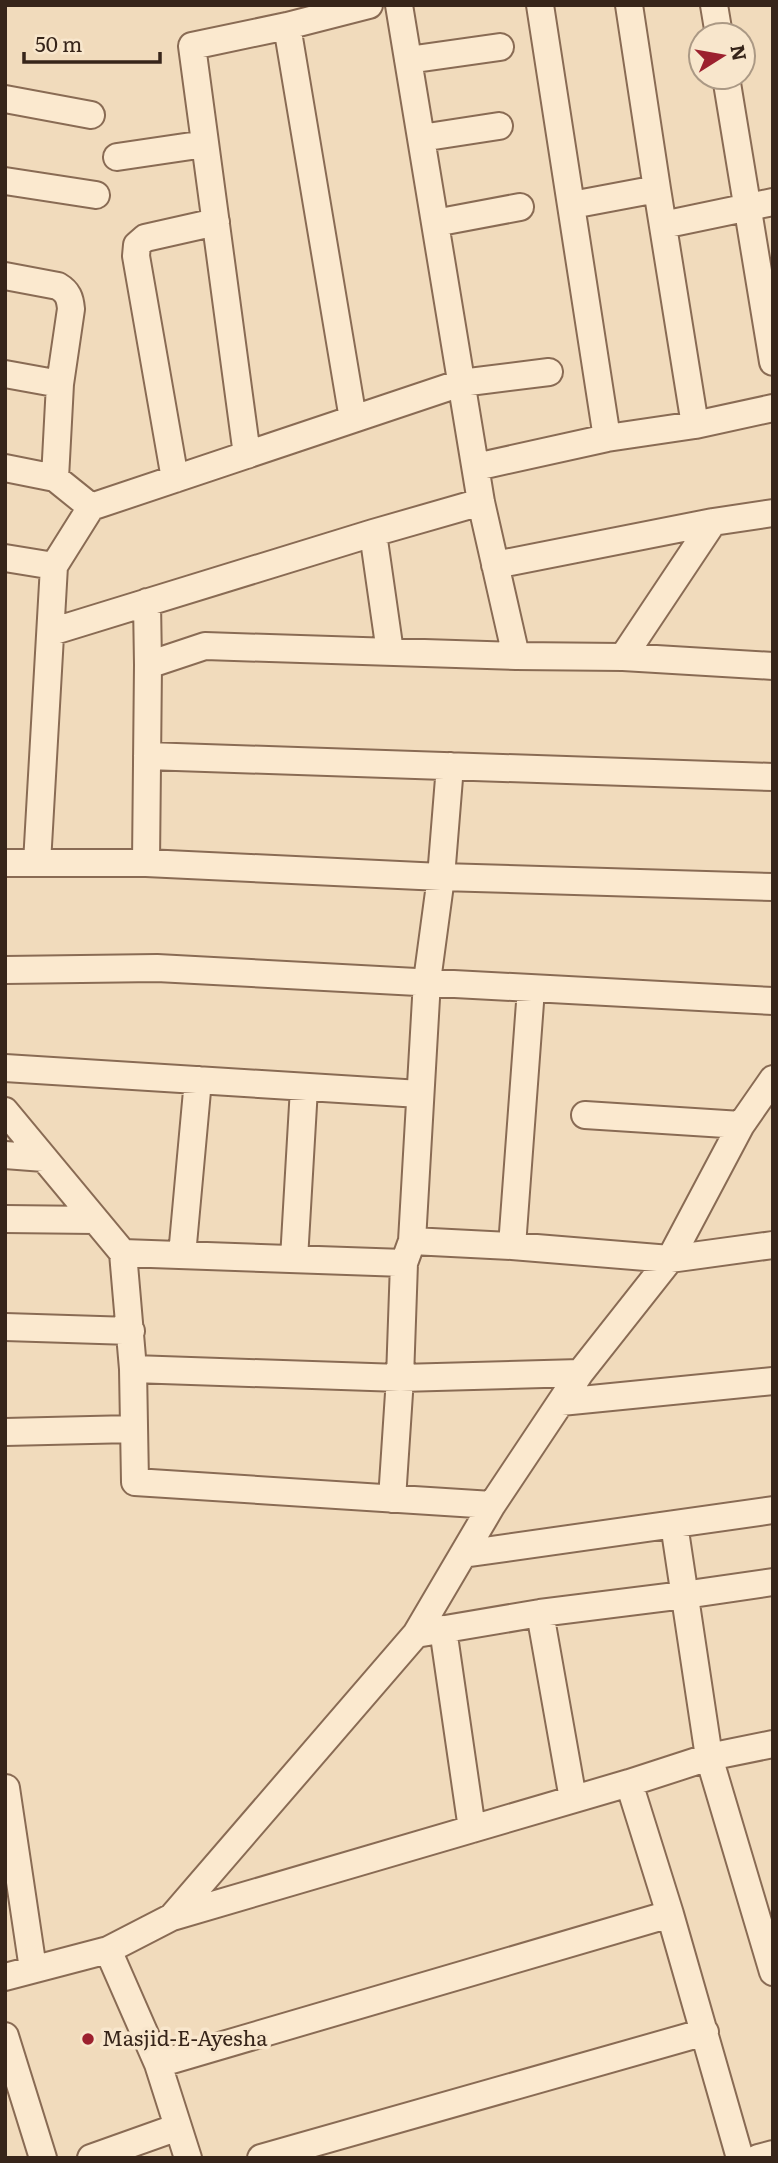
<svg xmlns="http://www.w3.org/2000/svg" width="778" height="2163" font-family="Literata,serif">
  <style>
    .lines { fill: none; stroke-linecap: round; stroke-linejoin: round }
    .minor-casing { stroke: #896b54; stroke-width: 30 }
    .minor { stroke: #fbe9cf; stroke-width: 26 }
    .poi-dot { fill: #9c202e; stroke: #f8e6cc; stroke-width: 2.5 }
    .labels { text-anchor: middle; stroke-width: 7; stroke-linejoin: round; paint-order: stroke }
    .poi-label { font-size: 21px; fill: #37251a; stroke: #f8e6cc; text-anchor: start }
  </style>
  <rect width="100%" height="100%" fill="#f1dbbc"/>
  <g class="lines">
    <defs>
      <path id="minor" d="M 399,5 L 481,502 L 516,656
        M 540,5 L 607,438
        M 629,5 L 657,189 L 695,425
        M 714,5 L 719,35
        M 287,26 L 353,419
        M 408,60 L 500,47
        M 726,77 L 773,362
        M 5,99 L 91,115
        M 421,138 L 499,126
        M 117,157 L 205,144
        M 5,181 L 96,195
        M 572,205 L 657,189
        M 435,223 L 520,207
        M 663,225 L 773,202
        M 5,276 L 58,286 C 68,292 70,298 71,309 L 60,384
        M 5,374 L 60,384 L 55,478
        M 247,455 L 192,46 L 287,26 L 369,5
        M 476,467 L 607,438 L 695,425 L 773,408
        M 5,468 L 55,478 L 91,507 L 461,383 L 549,372
        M 175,479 L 136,256 L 137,245 L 145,238 L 216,222
        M 373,533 L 390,652
        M 5,558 L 54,566
        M 495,565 L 713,522 L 773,513
        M 147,602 L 148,665
        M 51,632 L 373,533 L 481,502
        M 623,657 L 713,522
        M 147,756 L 773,777
        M 5,863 L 146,863 L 441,877 L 773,887
        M 37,863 L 54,566 L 91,507
        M 146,863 L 148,665 L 205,646 L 516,656 L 623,657 L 773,666
        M 5,970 L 157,968 L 773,1001
        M 5,1068 L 420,1094
        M 5,1111 L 123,1253 L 133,1369 L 135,1482 L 492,1505
        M 585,1115 L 741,1125
        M 5,1155 L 44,1158
        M 5,1219 L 95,1220
        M 412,1241 L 512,1246 L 670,1259 L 773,1245
        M 512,1246 L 531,989
        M 123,1253 L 404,1263
        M 182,1255 L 198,1080
        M 294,1259 L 304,1088
        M 5,1327 L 131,1331
        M 133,1369 L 400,1378 L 580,1373
        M 561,1402 L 773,1381
        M 5,1432 L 133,1429
        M 392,1499 L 400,1378 L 404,1263 L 412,1241 L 427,981 L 441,877 L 450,766
        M 674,1524 L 709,1757 L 773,1972
        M 463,1554 L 773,1510
        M 540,1613 L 573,1799
        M 443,1629 L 472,1829
        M 416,1634 L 540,1613 L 684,1595 L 773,1582
        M 629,1783 L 670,1914 L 740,2158
        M 6,1788 L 33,1969
        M 172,1917 L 416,1634 L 492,1505 L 580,1373 L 670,1259 L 741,1125 L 773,1079
        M 108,1950 L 158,2064 L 188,2158
        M 5,1977 L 108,1950 L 172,1917 L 629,1783 L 709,1757 L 773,1744
        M 5,2036 L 43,2158
        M 158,2064 L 670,1914
        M 91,2158 L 178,2127
        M 261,2158 L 705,2032
        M 758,2158 L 773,2154"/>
    </defs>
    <use href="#minor" class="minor-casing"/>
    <use href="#minor" class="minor"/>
  </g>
  <circle class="poi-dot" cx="88" cy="2039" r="7"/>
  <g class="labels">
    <g class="poi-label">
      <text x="102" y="2046">Masjid-E-Ayesha</text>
    </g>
  </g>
  <rect width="778" height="2163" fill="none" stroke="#37251a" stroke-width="14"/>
  <g transform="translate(722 56) rotate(79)"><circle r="33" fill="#f8e6cc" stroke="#ab9985" stroke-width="2"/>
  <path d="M0-5L12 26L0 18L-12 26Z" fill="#9c202e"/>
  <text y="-10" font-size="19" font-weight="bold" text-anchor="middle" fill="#37251a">N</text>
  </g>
  <path d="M24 52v10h136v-10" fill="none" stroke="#37251a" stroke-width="3.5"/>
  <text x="35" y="52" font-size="21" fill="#37251a" stroke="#f8e6cc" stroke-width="5" paint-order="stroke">50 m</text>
</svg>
